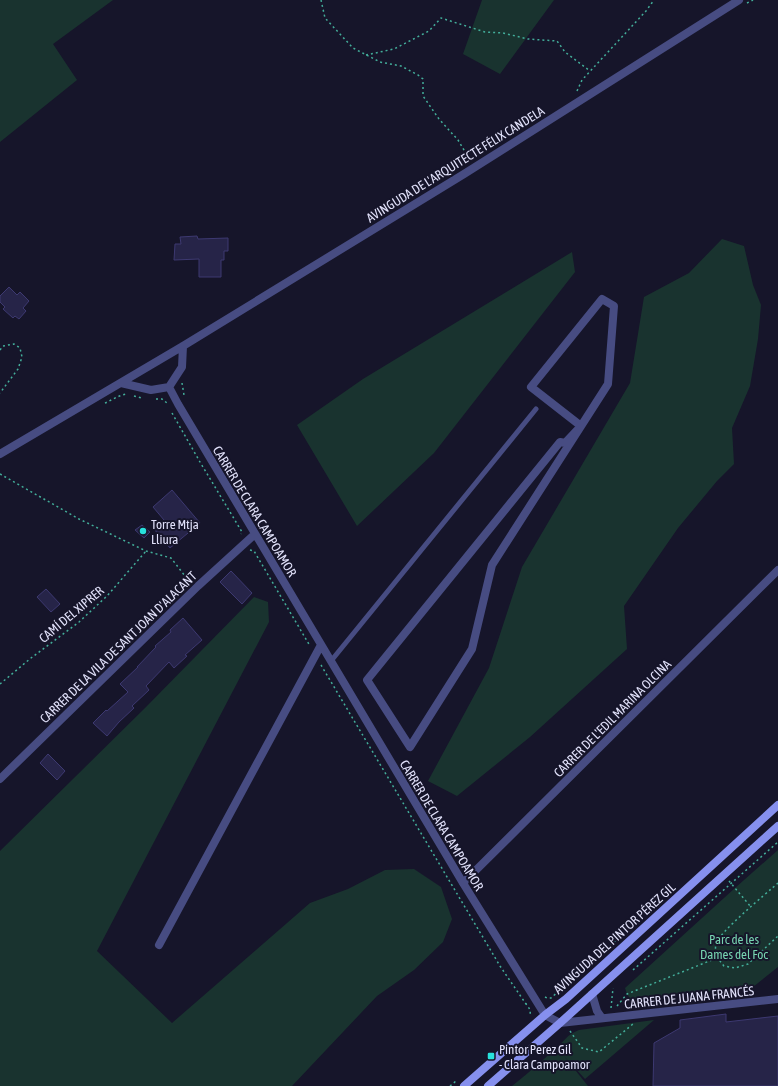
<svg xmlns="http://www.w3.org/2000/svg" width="778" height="1086" font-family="'Asap Condensed',sans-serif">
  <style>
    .green { fill: #19332f }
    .building { fill: #262448; stroke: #3d3971 }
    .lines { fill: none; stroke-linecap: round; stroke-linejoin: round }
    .path { stroke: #43ae9a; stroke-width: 1.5; stroke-dasharray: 2 3; stroke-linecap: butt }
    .lane { stroke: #474c82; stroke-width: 5 }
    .street { stroke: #474c82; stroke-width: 8 }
    .secondary { stroke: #8690ee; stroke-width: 8 }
    .poi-dot { fill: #28e1dc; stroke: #16152a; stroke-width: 1.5 }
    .labels { text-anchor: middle; stroke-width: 4; stroke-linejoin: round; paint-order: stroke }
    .street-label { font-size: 13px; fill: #e2e2fb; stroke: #16152a }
    .poi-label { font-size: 13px; fill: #e2e2fb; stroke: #16152a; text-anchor: start }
    .park-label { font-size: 13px; fill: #76d3b0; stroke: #16152a }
  </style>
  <rect width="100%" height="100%" fill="#16152a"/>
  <path class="green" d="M 0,0 L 113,0 L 53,44 L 77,80 L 0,142 Z
    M 482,0 L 554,0 L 500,74 L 463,54 Z
    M 722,239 L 744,246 L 753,285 L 761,305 L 758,339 L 750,386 L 732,428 L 734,464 L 717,481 L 678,528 L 624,606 L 627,649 L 530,737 L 457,796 L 428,781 L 489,668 L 522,567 L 630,383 L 644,297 L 689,273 Z
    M 572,252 L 575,272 L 434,453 L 357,526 L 297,425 L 363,379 Z
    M 254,597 L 268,602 L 269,622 L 97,951 L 172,1023 L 310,903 L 348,889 L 385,870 L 414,869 L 441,887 L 452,919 L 443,942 L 414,970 L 377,996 L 292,1086 L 0,1086 L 0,851 L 146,707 Z
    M 778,850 L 778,967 L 753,987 L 631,1000 L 627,994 L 625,988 L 735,888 Z
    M 654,1020 L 585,1079 L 564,1056 L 588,1086 L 512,1086 C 527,1074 541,1062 555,1049 C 565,1041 566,1035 579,1030 Z"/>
  <path class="building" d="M 197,236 L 198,239 L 228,238 L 228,251 L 224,251 L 224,260 L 221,260 L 221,277 L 199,277 L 199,259 L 174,260 L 175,244 L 181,244 L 180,237 Z
    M 9,287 L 17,295 L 20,292 L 29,301 L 23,308 L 26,311 L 19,319 L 15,316 L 13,318 L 3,309 L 5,307 L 0,302 L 0,296 Z
    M 172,490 L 200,523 L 170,548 L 154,529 L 164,520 L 153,507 Z
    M 142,525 L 150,532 L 144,538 L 135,530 Z
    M 231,571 L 252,593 L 242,604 L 220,582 Z
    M 46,589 L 60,604 L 51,612 L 37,597 Z
    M 183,618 L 202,640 L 185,655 L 187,656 L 174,668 L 169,662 L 146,686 L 149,690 L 132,706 L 134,708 L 119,722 L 107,736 L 93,723 L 106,710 L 107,711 L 128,692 L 120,684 L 138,667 L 137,667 L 156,647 L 155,646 L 171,632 L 170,630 Z
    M 48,754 L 65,771 L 57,780 L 40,763 Z
    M 726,1014 L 726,1022 L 778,1016 L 778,1086 L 653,1086 L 654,1043 L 680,1028 L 680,1020 Z"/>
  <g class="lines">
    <path class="path" d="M 321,0 L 325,18 L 353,48 L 380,62 L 401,66 L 418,75 L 423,79 L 423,96 L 439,119 L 458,140 L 467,155 L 465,163
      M 747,3 L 753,0
      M 366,55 L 394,49 L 429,31 L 441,18 L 485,32 L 503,33 L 528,39 L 557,41 L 565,52 L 590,71
      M 577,91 L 582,80 L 646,11 L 654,0
      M 0,350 L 3,346 L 14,344 L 20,348 L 22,357 L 18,369 L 0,393
      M 182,383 L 184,395
      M 134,396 L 142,398
      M 156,399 L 162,399 L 167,403
      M 105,403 C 112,400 119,395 127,394
      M 172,413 L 200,462 L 242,532 L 241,534
      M 0,474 L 79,519 L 146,551 L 171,558 L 185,576 L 191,581
      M 250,550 L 254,551 L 310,646
      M 321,665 L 500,966 L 526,1004
      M 0,684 L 31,658 L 79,622 L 107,596 L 146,551
      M 729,881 L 751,907
      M 778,883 C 767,893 718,933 716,944 C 714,953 718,959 724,966 L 735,968 L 748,964 L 778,936
      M 633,970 L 778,842
      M 545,997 L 547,998 L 551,998 L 629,929
      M 527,1004 L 526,1004 C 529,1008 532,1011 529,1016
      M 617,1006 L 627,994 L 717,958
      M 611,1008 L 613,988
      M 570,1031 L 582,1048 L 599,1052 L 633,1024
      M 450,1086 L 456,1081"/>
    <path class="lane" d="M 331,661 L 536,409"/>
    <path class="street" d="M 602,299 L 614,306 L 608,384 L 492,565 L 472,649 L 410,747 L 367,680 L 560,442 L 565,443 L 581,426 L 531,387 Z
      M 121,383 L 151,390 L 169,387 L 182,367 L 183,346
      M 169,387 L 178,404 L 463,883 L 545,1015 L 560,1023 L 778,999
      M 0,454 L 183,346 L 464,174 L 739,0
      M 0,779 L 198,586 L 255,534
      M 463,883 L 778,570
      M 159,945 L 321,645
      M 592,994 L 597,1011 L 602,1018"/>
    <path class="secondary" d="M 464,1086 L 545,1015 L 566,999 L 778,805
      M 488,1086 L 560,1023 L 778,826"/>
  </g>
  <g class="poi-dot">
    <circle cx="143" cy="531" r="4"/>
    <rect x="487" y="1052" width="8" height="8" rx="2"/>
  </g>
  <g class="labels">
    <g class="street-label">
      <text transform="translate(455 164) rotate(-32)" y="5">AVINGUDA DE L'ARQUITECTE FÉLIX CANDELA</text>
      <text transform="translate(255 511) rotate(59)" y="5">CARRER DE CLARA CAMPOAMOR</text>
      <text transform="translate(71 614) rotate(-40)" y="5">CAMÍ DEL XIPRER</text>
      <text transform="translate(118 647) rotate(-44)" y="5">CARRER DE LA VILA DE SANT JOAN D'ALACANT</text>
      <text transform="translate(612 718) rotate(-45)" y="5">CARRER DE L'EDIL MARINA OLCINA</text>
      <text transform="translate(442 825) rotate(59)" y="5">CARRER DE CLARA CAMPOAMOR</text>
      <text transform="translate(614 938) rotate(-42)" y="5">AVINGUDA DEL PINTOR PÉREZ GIL</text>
      <text transform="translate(689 997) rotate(-6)" y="5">CARRER DE JUANA FRANCÉS</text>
    </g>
    <g class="poi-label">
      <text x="151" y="529">Torre Mtja<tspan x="151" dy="15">Lliura</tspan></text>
      <text x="499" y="1054">Pintor Perez Gil<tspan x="499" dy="15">- Clara Campoamor</tspan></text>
    </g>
    <g class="park-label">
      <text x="734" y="944">Parc de les<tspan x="734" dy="15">Dames del Foc</tspan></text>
    </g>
  </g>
</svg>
